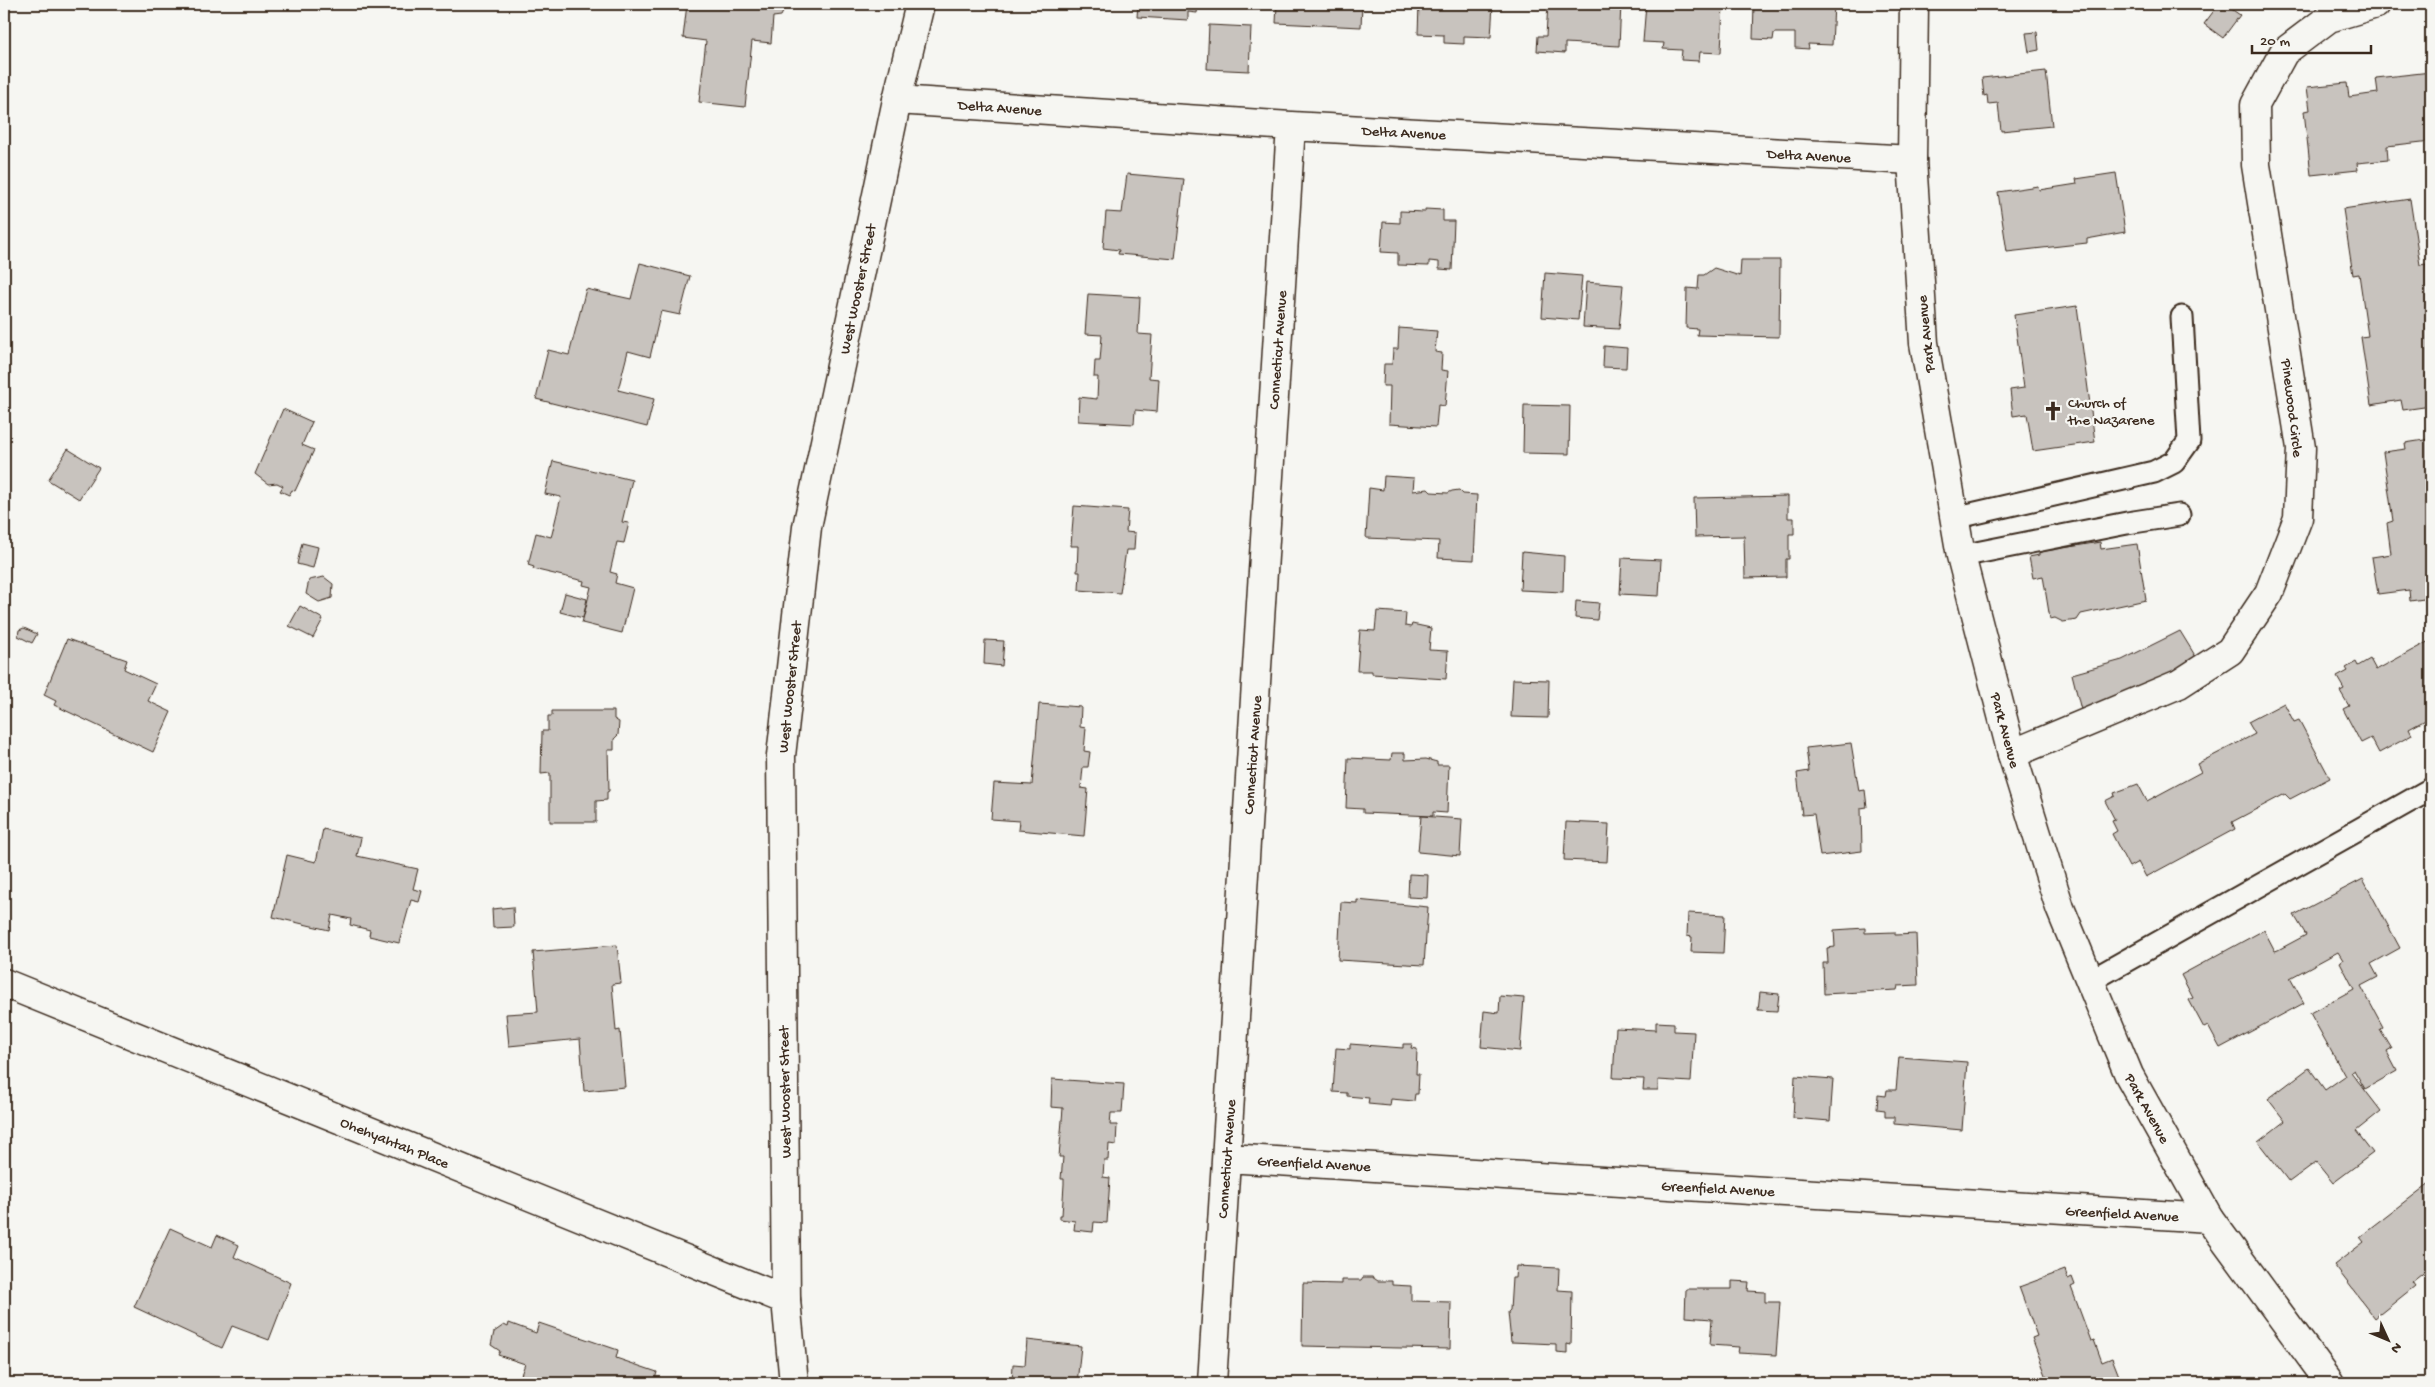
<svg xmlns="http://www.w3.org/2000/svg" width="2435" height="1387" font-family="'Gochi Hand',sans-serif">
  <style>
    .building { fill: #c8c3be; stroke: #3b2a1e }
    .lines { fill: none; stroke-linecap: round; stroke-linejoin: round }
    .service-casing { stroke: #3b2a1e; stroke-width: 25 }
    .minor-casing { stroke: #3b2a1e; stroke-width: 31 }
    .tertiary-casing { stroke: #3b2a1e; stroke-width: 31 }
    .secondary-casing { stroke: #3b2a1e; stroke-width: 31 }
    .service { stroke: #f6f6f2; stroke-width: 21 }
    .minor { stroke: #f6f6f2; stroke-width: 28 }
    .tertiary { stroke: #f6f6f2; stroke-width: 28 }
    .secondary { stroke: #f6f6f2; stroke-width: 28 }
    .labels { text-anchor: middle; stroke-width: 4.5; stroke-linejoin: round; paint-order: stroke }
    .street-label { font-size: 15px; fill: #3b2a1e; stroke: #f6f6f2 }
    .poi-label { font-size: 15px; fill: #3b2a1e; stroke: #f6f6f2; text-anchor: start }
  </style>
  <rect width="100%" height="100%" fill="#f6f6f2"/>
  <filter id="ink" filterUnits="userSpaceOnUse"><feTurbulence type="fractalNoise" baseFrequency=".02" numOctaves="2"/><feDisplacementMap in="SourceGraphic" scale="10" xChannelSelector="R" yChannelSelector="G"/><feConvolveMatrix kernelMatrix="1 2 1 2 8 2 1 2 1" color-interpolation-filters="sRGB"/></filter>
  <g filter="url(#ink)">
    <path class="building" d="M 687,4 L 782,4 L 783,12 L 781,16 L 773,17 L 771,43 L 752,41 L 745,107 L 699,102 L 706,41 L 683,38 Z
      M 1138,4 L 1198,4 L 1197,13 L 1188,12 L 1188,20 L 1137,17 Z
      M 1277,4 L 1362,4 L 1361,27 L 1276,23 Z
      M 1419,4 L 1493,4 L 1491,37 L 1464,36 L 1464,44 L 1444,43 L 1444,35 L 1418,34 Z
      M 1548,4 L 1621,4 L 1619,46 L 1565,43 L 1565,53 L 1537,51 L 1538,36 L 1546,36 Z
      M 1646,4 L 1723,4 L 1721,53 L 1700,52 L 1699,61 L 1681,60 L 1682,50 L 1663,49 L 1664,43 L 1643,42 Z
      M 1754,4 L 1834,4 L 1832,45 L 1808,44 L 1809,49 L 1795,48 L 1795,33 L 1774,33 L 1773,40 L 1753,39 Z
      M 2219,4 L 2224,4 L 2240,15 L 2223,38 L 2204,24 Z
      M 1209,25 L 1251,27 L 1249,71 L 1207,69 Z
      M 2037,32 L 2039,50 L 2029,52 L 2026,33 Z
      M 2046,71 L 2052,126 L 2001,131 L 1998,103 L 1988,104 L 1987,95 L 1984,96 L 1982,78 Z
      M 2431,72 L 2431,141 L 2387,146 L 2388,160 L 2357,163 L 2358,170 L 2311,175 L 2304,111 L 2310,110 L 2307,87 L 2347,83 L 2349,97 L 2378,93 L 2376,78 Z
      M 2116,173 L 2125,232 L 2087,239 L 2087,243 L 2007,252 L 1998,192 L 2038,186 L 2039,190 L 2077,184 L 2076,179 Z
      M 1127,174 L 1184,179 L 1175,259 L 1118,254 L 1119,250 L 1103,248 L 1106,212 L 1122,213 Z
      M 2410,199 L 2420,265 L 2426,264 L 2431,300 L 2431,327 L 2428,327 L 2431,348 L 2431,406 L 2403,410 L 2401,400 L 2371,405 L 2361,337 L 2368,336 L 2359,274 L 2353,275 L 2343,209 Z
      M 1425,209 L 1443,210 L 1443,221 L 1454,221 L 1452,270 L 1439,269 L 1439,262 L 1429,261 L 1429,266 L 1398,265 L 1398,253 L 1381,252 L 1383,222 L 1400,223 L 1400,211 L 1425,212 Z
      M 1741,260 L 1780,260 L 1779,337 L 1697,335 L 1698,329 L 1686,328 L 1687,288 L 1698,289 L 1699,275 L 1704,275 L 1714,268 L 1740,276 Z
      M 640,263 L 690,276 L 680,315 L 661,311 L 650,357 L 628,351 L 618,390 L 654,399 L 647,427 L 536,399 L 548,350 L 569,355 L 586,289 L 631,299 Z
      M 1545,273 L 1582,276 L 1578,320 L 1542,317 Z
      M 1586,282 L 1623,285 L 1619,329 L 1583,327 Z
      M 1088,294 L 1140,297 L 1138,334 L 1152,335 L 1149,378 L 1159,379 L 1157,412 L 1135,410 L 1134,424 L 1078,421 L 1079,397 L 1097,399 L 1098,377 L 1094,377 L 1095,361 L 1100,361 L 1102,335 L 1085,334 Z
      M 2077,306 L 2095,442 L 2033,451 L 2027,414 L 2013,416 L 2010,390 L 2024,388 L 2014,315 Z
      M 1399,328 L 1437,331 L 1435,352 L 1442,353 L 1441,370 L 1448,371 L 1445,406 L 1438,405 L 1436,427 L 1389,424 L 1390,386 L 1383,386 L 1384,364 L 1392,364 L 1393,349 L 1398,349 Z
      M 1604,346 L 1627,348 L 1626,368 L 1603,367 Z
      M 1524,405 L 1570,406 L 1569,454 L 1523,453 Z
      M 283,409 L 312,422 L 302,445 L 314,450 L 295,491 L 292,490 L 289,495 L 280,491 L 283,486 L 277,483 L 268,484 L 255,474 Z
      M 2431,439 L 2431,598 L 2410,601 L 2409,590 L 2378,594 L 2372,557 L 2391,554 L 2387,523 L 2393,521 L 2383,452 L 2406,449 L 2405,443 Z
      M 68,449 L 99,468 L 79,499 L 48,480 Z
      M 553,461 L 632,480 L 622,522 L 629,523 L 624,543 L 617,542 L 610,572 L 617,574 L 615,583 L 633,588 L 622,633 L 582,623 L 591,587 L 583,585 L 584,581 L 533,569 L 534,567 L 528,565 L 536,533 L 551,537 L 552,534 L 561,497 L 545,494 Z
      M 1384,476 L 1414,478 L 1413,491 L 1428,489 L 1431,492 L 1448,493 L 1452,491 L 1459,490 L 1463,494 L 1477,495 L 1474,560 L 1438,558 L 1439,541 L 1366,538 L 1369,488 L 1383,490 Z
      M 1788,496 L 1788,518 L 1794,518 L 1794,534 L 1789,534 L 1789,559 L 1786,559 L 1786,577 L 1745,578 L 1744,536 L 1695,537 L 1694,498 Z
      M 1074,506 L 1128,510 L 1126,532 L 1135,533 L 1134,550 L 1126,550 L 1120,593 L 1079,590 L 1080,572 L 1077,572 L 1078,546 L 1071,546 Z
      M 2100,542 L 2101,549 L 2137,544 L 2146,600 L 2081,614 L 2077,620 L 2063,622 L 2055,618 L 2050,619 L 2043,576 L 2033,578 L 2029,557 L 2039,555 L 2039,552 Z
      M 302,543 L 318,547 L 313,568 L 297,564 Z
      M 1522,552 L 1564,556 L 1563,592 L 1520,590 Z
      M 1622,558 L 1661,560 L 1659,596 L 1620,594 Z
      M 324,577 L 333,584 L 332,598 L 319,602 L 306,594 L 309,580 Z
      M 565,593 L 587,599 L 583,618 L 560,612 Z
      M 1576,601 L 1599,603 L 1597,620 L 1575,618 Z
      M 300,606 L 323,619 L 313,638 L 289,626 Z
      M 1377,611 L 1406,613 L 1405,626 L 1411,627 L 1412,624 L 1431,628 L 1429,650 L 1448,651 L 1446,679 L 1372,674 L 1372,671 L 1357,671 L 1360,630 L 1375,631 Z
      M 24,628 L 37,634 L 32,643 L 18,636 L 19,630 Z
      M 2180,631 L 2199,662 L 2132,695 L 2081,710 L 2072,674 L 2122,660 Z
      M 67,639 L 127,660 L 124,669 L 156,684 L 148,701 L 171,712 L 153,752 L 54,705 L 56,701 L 44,695 Z
      M 985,640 L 1004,641 L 1002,666 L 984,664 Z
      M 2431,640 L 2431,717 L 2409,729 L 2412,735 L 2379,753 L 2371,738 L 2361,743 L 2343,709 L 2349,706 L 2340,691 L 2344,689 L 2337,677 L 2348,671 L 2346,668 L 2356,662 L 2358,666 L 2370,659 L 2376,670 Z
      M 1513,679 L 1549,680 L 1548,718 L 1511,717 Z
      M 2284,703 L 2294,722 L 2299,720 L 2330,778 L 2290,799 L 2285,794 L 2232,822 L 2235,829 L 2146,877 L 2138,862 L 2129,867 L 2112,834 L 2117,831 L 2112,821 L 2115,820 L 2105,801 L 2115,796 L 2114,793 L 2138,784 L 2147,801 L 2201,772 L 2197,764 L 2255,734 L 2248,722 Z
      M 1039,704 L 1081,707 L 1080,727 L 1086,728 L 1084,751 L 1090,752 L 1088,767 L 1083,767 L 1081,788 L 1088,789 L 1084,836 L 1018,830 L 1019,821 L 991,819 L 994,783 L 1032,785 Z
      M 552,711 L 614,711 L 614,719 L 619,722 L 618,735 L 614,739 L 614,750 L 608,750 L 609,791 L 607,792 L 607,800 L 596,801 L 596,822 L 550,822 L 550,773 L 541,774 L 542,731 L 548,731 L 548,716 L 552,716 Z
      M 1851,743 L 1859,791 L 1865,790 L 1867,807 L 1861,808 L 1862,851 L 1820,856 L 1814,814 L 1802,815 L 1797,773 L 1809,771 L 1806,748 Z
      M 1392,753 L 1405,753 L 1405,760 L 1426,759 L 1437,762 L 1437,765 L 1449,765 L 1447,813 L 1433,812 L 1433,816 L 1363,813 L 1363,809 L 1346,808 L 1348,758 L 1391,760 Z
      M 1421,816 L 1462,819 L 1460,856 L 1418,852 Z
      M 1566,822 L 1609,824 L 1607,862 L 1564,860 Z
      M 323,829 L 361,838 L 357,856 L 418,869 L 413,889 L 422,891 L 419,902 L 411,900 L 399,943 L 369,936 L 370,930 L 350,925 L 351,919 L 332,915 L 329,930 L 273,917 L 287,855 L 316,862 Z
      M 1409,874 L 1428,875 L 1427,898 L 1408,897 Z
      M 2363,879 L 2400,948 L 2371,964 L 2378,977 L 2361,986 L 2383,1027 L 2380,1029 L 2392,1049 L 2387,1052 L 2397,1071 L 2365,1089 L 2354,1070 L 2351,1072 L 2381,1111 L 2356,1131 L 2373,1153 L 2333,1183 L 2316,1162 L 2289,1182 L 2258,1142 L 2285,1121 L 2268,1099 L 2309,1068 L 2325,1090 L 2345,1076 L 2310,1013 L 2354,989 L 2340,962 L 2343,960 L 2338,952 L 2290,978 L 2304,1003 L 2220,1048 L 2208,1026 L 2204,1028 L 2189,1000 L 2193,998 L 2181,975 L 2264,930 L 2275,951 L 2278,950 L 2306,935 L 2294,915 Z
      M 1357,900 L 1428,907 L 1424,965 L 1338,960 L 1341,902 L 1357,903 Z
      M 513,907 L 514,927 L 493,928 L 492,909 Z
      M 1688,913 L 1725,915 L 1723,953 L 1691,952 L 1692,937 L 1687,936 Z
      M 1865,928 L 1865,933 L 1895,932 L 1895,935 L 1916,934 L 1918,985 L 1898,986 L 1897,990 L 1824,994 L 1823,963 L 1828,963 L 1827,948 L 1835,947 L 1834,930 Z
      M 617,945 L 621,983 L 612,984 L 616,1031 L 620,1030 L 625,1087 L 584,1091 L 580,1039 L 509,1046 L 506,1014 L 538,1012 L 533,952 Z
      M 1760,992 L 1779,994 L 1777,1011 L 1758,1010 Z
      M 1500,996 L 1524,998 L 1520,1051 L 1481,1047 L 1484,1011 L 1499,1013 Z
      M 1656,1022 L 1674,1023 L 1674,1031 L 1694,1032 L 1691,1082 L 1658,1080 L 1658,1090 L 1643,1090 L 1644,1079 L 1613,1078 L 1616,1028 L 1656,1030 Z
      M 1350,1044 L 1403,1048 L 1403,1044 L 1412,1044 L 1411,1048 L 1417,1049 L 1416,1074 L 1419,1074 L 1418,1094 L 1415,1094 L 1414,1101 L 1391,1099 L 1390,1106 L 1368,1104 L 1369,1098 L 1347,1096 L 1347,1093 L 1333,1092 L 1336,1048 L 1350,1049 Z
      M 1899,1057 L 1967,1062 L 1962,1130 L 1894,1124 L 1894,1117 L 1885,1117 L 1885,1110 L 1877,1109 L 1878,1095 L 1886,1096 L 1887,1090 L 1896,1090 Z
      M 1795,1076 L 1833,1079 L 1830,1121 L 1793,1118 Z
      M 1052,1079 L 1124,1084 L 1122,1113 L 1111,1113 L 1110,1125 L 1117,1125 L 1116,1145 L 1109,1144 L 1108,1160 L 1104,1160 L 1103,1177 L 1110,1178 L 1107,1223 L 1094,1222 L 1093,1232 L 1074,1230 L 1075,1221 L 1060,1219 L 1060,1215 L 1062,1215 L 1064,1184 L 1064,1179 L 1061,1179 L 1063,1157 L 1059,1157 L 1063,1108 L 1051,1107 Z
      M 2431,1182 L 2431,1267 L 2412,1282 L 2415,1286 L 2375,1318 L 2334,1265 L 2364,1242 L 2360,1237 L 2365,1233 Z
      M 170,1228 L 212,1247 L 217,1235 L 239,1245 L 234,1257 L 291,1283 L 269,1340 L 232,1326 L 222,1348 L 134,1307 Z
      M 1516,1266 L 1559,1268 L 1558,1290 L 1572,1291 L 1571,1345 L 1567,1344 L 1567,1353 L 1556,1352 L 1556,1344 L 1511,1342 L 1508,1312 L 1510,1310 L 1512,1278 L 1515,1278 Z
      M 2065,1270 L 2068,1279 L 2072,1277 L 2075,1285 L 2071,1287 L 2091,1341 L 2094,1340 L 2102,1362 L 2112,1358 L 2121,1381 L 2114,1383 L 2049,1383 L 2032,1338 L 2037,1336 L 2019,1287 Z
      M 1363,1277 L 1372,1277 L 1378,1281 L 1392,1281 L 1392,1285 L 1411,1286 L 1411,1301 L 1451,1302 L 1450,1349 L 1302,1346 L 1303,1283 L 1342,1284 L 1342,1280 L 1361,1280 Z
      M 1732,1281 L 1749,1282 L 1748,1291 L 1765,1292 L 1765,1302 L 1780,1302 L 1776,1355 L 1738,1353 L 1739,1347 L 1710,1345 L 1712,1319 L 1685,1317 L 1686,1289 L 1732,1289 Z
      M 509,1323 L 536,1333 L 539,1323 L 618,1350 L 616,1358 L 657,1372 L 654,1383 L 524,1383 L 519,1380 L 525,1364 L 498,1355 L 500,1351 L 491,1345 L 494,1332 L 504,1325 L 508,1327 Z
      M 1027,1340 L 1081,1346 L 1077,1383 L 1012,1383 L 1013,1364 L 1025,1365 Z"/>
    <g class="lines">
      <defs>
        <path id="service" d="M 1954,518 L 2154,472 L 2174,462 L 2189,441 L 2182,317
          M 1961,556 L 2127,523 L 2179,515
          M 2090,981 L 2431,789"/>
        <path id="minor" d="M 897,100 L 1291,126 L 1912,160
          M 2012,754 L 2179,684 L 2230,651 L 2269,593 L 2298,518 L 2301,448 L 2256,165 L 2255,105 L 2284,52 L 2329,18 L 2376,4
          M 4,983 L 786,1300
          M 1227,1158 L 2209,1218
          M 1212,1383 L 1291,126"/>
        <path id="tertiary" d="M 794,1383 L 786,1300 L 781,756 L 807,527 L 897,100 L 920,4"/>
        <path id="secondary" d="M 1914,4 L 1912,160 L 1924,343 L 1961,556 L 2012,754 L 2060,908 L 2129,1075 L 2209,1218 L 2330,1383"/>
      </defs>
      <use href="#service" class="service-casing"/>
      <use href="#minor" class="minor-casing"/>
      <use href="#tertiary" class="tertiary-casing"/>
      <use href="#secondary" class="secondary-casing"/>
      <use href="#service" class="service"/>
      <use href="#minor" class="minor"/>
      <use href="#tertiary" class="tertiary"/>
      <use href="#secondary" class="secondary"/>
    </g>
  </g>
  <defs>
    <symbol id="church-bare" viewBox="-9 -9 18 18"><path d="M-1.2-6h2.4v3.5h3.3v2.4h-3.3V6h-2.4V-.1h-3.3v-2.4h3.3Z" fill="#3b2a1e" stroke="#f6f6f2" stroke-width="2.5" paint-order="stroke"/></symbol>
  </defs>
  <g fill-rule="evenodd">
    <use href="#church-bare" x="2039" y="397" width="28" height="28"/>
  </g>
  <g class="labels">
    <g class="street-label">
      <text transform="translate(1000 107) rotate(4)" y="5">Delta Avenue</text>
      <text transform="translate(1404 132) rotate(3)" y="5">Delta Avenue</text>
      <text transform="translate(1809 155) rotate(3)" y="5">Delta Avenue</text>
      <text transform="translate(857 289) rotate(-78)" y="5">West Wooster Street</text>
      <text transform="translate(1925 334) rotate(-96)" y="5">Park Avenue</text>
      <text transform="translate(1277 350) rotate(-86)" y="5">Connecticut Avenue</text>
      <text transform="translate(2293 408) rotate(83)" y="5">Pinewood Circle</text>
      <text transform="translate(789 687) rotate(-84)" y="5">West Wooster Street</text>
      <text transform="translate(2006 730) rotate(75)" y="5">Park Avenue</text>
      <text transform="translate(1252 755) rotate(-86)" y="5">Connecticut Avenue</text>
      <text transform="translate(784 1092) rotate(-91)" y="5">West Wooster Street</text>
      <text transform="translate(2148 1108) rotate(61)" y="5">Park Avenue</text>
      <text transform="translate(395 1142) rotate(22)" y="5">Ohehyahtah Place</text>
      <text transform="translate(1226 1159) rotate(-86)" y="5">Connecticut Avenue</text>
      <text transform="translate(1314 1163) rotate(3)" y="5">Greenfield Avenue</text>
      <text transform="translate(1718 1188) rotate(3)" y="5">Greenfield Avenue</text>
      <text transform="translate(2122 1213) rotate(3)" y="5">Greenfield Avenue</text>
    </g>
    <g class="poi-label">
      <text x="2068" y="407">Church of<tspan x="2068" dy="17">the Nazarene</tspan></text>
    </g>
  </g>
  <rect width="2435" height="1387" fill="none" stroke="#f6f6f2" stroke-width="20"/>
  <rect x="10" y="10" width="2415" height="1367" fill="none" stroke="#3b2a1e" stroke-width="2" filter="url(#ink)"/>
  <g transform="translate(2388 1340) rotate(134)" stroke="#f6f6f2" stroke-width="4" paint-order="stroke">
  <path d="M0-4L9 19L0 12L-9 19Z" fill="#3b2a1e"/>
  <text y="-8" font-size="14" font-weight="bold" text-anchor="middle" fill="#3b2a1e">N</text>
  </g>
  <path d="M2252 45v8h119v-8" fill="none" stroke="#3b2a1e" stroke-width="2.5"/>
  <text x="2260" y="45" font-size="15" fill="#3b2a1e" stroke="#f6f6f2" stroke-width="4" paint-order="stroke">20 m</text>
</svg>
